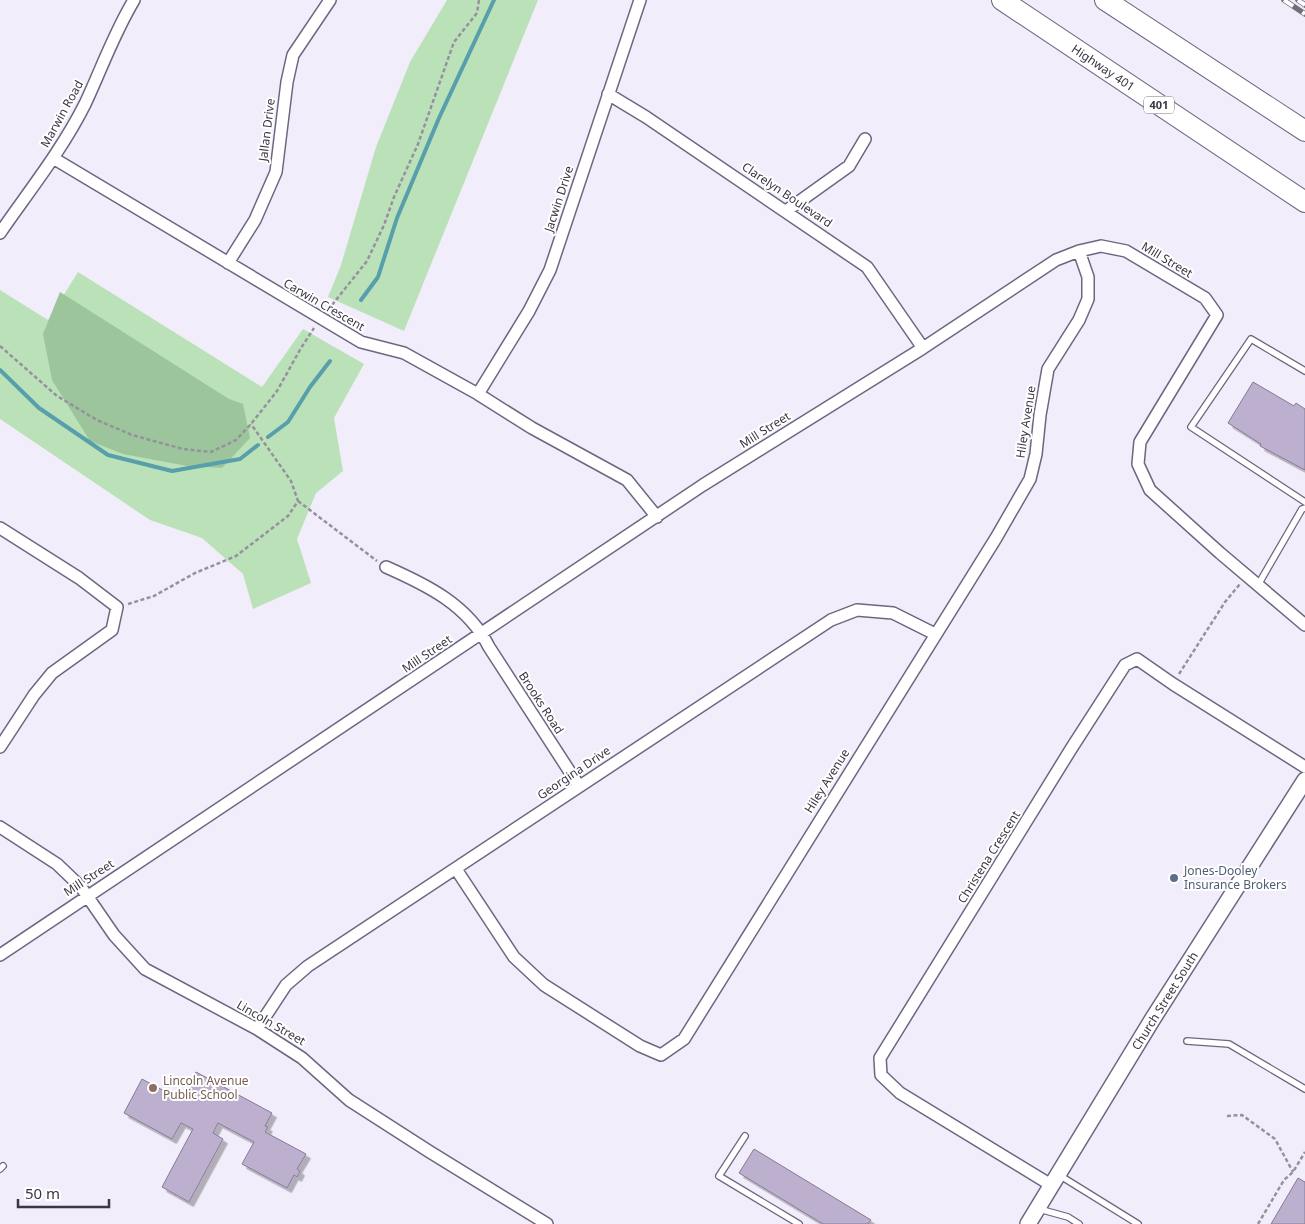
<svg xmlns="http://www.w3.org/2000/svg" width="1305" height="1224" font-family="'Noto Sans',sans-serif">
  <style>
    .green { fill: #bbe1b9 }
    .forest { fill: #9cc59b }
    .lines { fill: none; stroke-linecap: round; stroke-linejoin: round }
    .stream { stroke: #589fac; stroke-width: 4 }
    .building { fill: #bcb0ce; stroke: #857a97; filter: url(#shadow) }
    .lane-casing { stroke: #706581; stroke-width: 8 }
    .street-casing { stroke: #706581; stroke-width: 14 }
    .secondary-casing { stroke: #706581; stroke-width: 18 }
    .highway-casing { stroke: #706581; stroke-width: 22 }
    .path { stroke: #96919e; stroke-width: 2.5; stroke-dasharray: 4 2.5; stroke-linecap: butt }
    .lane { stroke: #fff; stroke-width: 5.5 }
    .street { stroke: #fff; stroke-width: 11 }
    .secondary { stroke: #fff; stroke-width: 15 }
    .highway { stroke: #fff; stroke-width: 20 }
    .rail-casing { stroke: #736e7b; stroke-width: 5.5 }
    .rail { stroke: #fff; stroke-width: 4; stroke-dasharray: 11; stroke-linecap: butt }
    .service-dot { fill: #5c6f8a; stroke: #fff; stroke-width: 2 }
    .education-dot { fill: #8d6e63; stroke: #fff; stroke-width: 2 }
    .labels { text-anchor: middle; stroke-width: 4; stroke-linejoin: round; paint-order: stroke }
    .shield { fill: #fff; stroke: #76727b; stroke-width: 1 }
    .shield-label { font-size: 11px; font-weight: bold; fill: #3b3643 }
    .street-label { font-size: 12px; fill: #3b3643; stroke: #fff }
    .service-label { font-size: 12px; fill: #4e5e75; stroke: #fff; text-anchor: start }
    .education-label { font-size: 12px; fill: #785e54; stroke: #fff; text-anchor: start }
  </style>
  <defs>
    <filter id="shadow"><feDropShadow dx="4.5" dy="4.5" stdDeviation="0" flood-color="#0004"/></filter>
  </defs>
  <rect width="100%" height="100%" fill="#f2edfa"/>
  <path class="green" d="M 447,0 L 538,0 L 404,331 L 328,297 L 341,265 L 376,147 L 410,62 Z
    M 78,272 L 262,387 L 303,329 L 364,364 L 334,418 L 343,471 L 316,493 L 297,539 L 311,583 L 253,609 L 243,574 L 202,538 L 150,520 L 0,419 L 0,290 L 48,320 Z"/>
  <path class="forest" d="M 60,292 L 229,399 L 243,404 L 250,438 L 222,468 L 187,466 L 123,454 L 90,441 L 52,380 L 43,334 Z"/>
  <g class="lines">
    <path class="stream" d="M 361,300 L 378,277 L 397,218 L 439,118 L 494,0
      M 0,370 L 39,408 L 108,455 L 172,471 L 240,459 L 258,445
      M 268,437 L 288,422 L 310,387 L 330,361"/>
  </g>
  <path class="building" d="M 1253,382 L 1294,406 L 1296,403 L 1305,409 L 1305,470 L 1260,446 L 1261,444 L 1228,423 Z
    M 196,1072 L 272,1113 L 265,1126 L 268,1127 L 265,1132 L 306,1154 L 297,1169 L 300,1171 L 297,1177 L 294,1175 L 287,1188 L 242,1164 L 254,1142 L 218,1123 L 213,1133 L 223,1139 L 189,1202 L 162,1187 L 193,1129 L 181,1123 L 172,1139 L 124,1113 L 142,1079 L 181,1100 Z
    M 754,1149 L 871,1220 L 868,1224 L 823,1224 L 739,1173 Z
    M 1298,1178 L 1305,1182 L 1305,1224 L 1271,1224 Z"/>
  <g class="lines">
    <defs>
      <path id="lane" d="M 1305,371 L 1251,339 L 1191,427 L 1305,502
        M 1258,585 L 1302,509 L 1305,508
        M 1187,1041 L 1229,1044 L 1305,1089
        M 745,1136 L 719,1176 L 799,1224
        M 0,1169 L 3,1166
        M 1059,1175 L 1138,1224
        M 1039,1209 L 1068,1217 L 1079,1224"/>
      <path id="street" d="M 608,94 L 646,117 L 867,267 L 923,348
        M 53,158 L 361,342 L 404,353 L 478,394 L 532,428 L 627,480 L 657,517
        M 786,211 L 849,166 L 865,139
        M 0,233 C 29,191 62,150 85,104 C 101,70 114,33 134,0
        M 228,263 L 255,220 L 276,172 L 287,82 L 293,55 L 330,0
        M 478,394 L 529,311 L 550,270 L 640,0
        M 0,528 L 79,578 L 117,607 L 112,630 L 52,673 L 34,695 L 0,747
        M 386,567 C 427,585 468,605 489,647 L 579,786
        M 0,827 L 57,864 L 81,887 L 114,935 L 145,969 L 257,1029 L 302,1058 L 349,1100 L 430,1152 L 547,1224
        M 456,869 L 514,957 L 544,985 L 640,1046 L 661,1055 L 684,1039 L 996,538 L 1030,479 L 1036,454 L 1040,415 L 1048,369 L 1079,320 L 1088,299 L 1088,277 L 1079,251
        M 0,955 L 703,485 L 923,348 L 1056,260 L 1079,251 L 1101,246 L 1126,251 L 1205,298 L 1217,315 L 1140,442 L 1138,464 L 1150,490 L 1220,553 L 1305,625
        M 257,1029 L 286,985 L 308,966 L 831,620 L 857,610 L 893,613 L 935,634
        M 1051,1185 L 900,1093 L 881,1075 L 880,1058 L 1071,749 L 1125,665 L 1137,659 L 1173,684 L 1305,767"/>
      <path id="secondary" d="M 1028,1224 L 1152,1020 L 1305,780"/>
      <path id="highway" d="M 1002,0 L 1305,202
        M 1105,0 L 1305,131"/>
    </defs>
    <use href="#lane" class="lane-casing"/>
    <use href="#street" class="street-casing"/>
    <use href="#secondary" class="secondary-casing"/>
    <use href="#highway" class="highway-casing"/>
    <path class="path" d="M 328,310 L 367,261 L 384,225 L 394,197 L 418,144 L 454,42 L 477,13 L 479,0
      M 0,346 L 57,396 L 97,420 L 132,435 L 183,449 L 211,452 L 236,440 L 251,424 L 277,391 L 301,348 L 314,328
      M 298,501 L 377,561
      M 128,604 L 154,596 L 195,573 L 236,556 L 288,516 L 298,501 L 291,481 L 251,424
      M 1179,674 L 1225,602 L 1240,584
      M 1227,1116 L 1242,1115 L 1275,1139 L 1293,1172
      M 1258,1224 L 1284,1180 L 1293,1172 L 1305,1152"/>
    <use href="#lane" class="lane"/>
    <use href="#street" class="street"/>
    <use href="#secondary" class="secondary"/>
    <use href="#highway" class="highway"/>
    <defs>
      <path id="rail" d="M 1284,0 L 1305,14
        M 1298,0 L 1305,5"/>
    </defs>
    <use href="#rail" class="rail-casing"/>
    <use href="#rail" class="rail"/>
  </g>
  <circle class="service-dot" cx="1174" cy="878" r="5"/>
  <circle class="education-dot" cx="153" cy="1088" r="5"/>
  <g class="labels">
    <rect class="shield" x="1144" y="96.5" width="30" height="17" rx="4"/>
    <g class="shield-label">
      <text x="1159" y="109">401</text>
    </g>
    <g class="street-label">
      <text transform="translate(1103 68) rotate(34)" y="4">Highway 401</text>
      <text transform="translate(62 114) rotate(-61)" y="4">Marwin Road</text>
      <text transform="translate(267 130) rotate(-83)" y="4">Jallan Drive</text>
      <text transform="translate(787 195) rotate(34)" y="4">Clarelyn Boulevard</text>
      <text transform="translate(559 199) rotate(-72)" y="4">Jacwin Drive</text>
      <text transform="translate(1167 260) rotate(31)" y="4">Mill Street</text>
      <text transform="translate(324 305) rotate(30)" y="4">Carwin Crescent</text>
      <text transform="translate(1026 422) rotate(-81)" y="4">Hiley Avenue</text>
      <text transform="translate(765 430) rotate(-32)" y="4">Mill Street</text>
      <text transform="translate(427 654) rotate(-34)" y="4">Mill Street</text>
      <text transform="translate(541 703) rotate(57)" y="4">Brooks Road</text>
      <text transform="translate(574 773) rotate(-34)" y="4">Georgina Drive</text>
      <text transform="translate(827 781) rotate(-58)" y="4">Hiley Avenue</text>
      <text transform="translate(989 857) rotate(-58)" y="4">Christena Crescent</text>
      <text transform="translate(89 878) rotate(-33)" y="4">Mill Street</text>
      <text transform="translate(1165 1001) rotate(-58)" y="4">Church Street South</text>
      <text transform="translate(271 1023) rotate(30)" y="4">Lincoln Street</text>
    </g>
    <g class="service-label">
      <text x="1184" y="875">Jones-Dooley<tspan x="1184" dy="14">Insurance Brokers</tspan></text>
    </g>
    <g class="education-label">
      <text x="163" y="1085">Lincoln Avenue<tspan x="163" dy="14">Public School</tspan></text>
    </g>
  </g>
  <path d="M18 1199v8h91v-8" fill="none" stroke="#3b3643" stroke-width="2.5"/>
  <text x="25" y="1199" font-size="15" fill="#3b3643" stroke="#ffffff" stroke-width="4" paint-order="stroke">50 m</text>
</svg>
